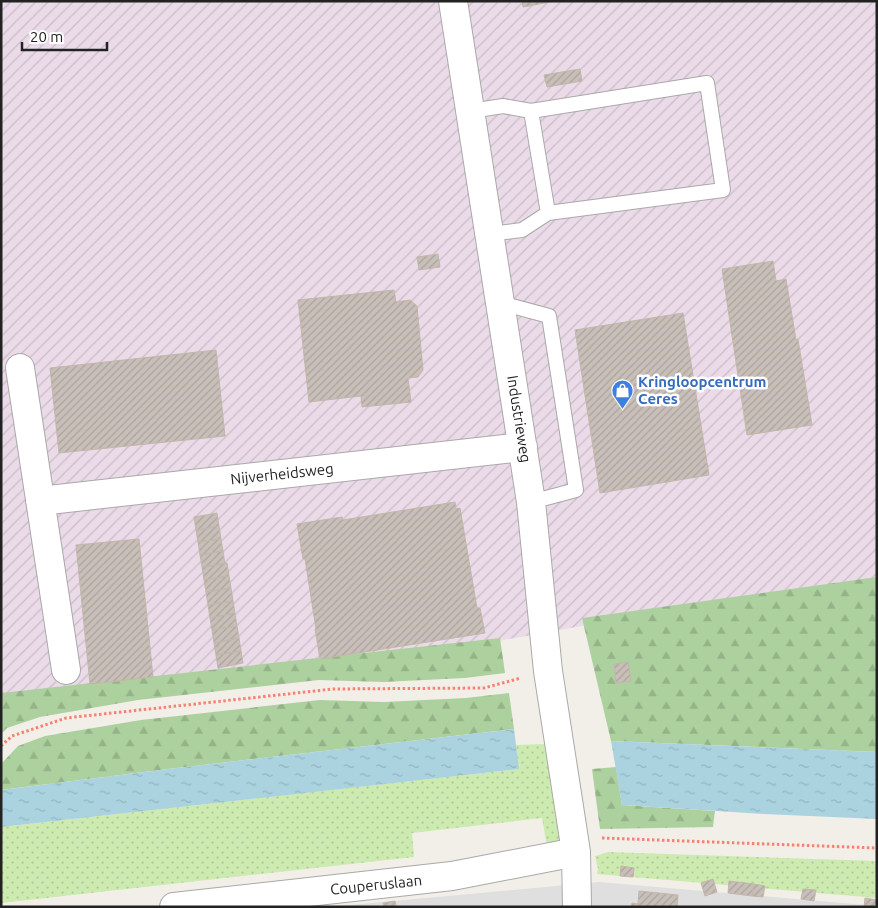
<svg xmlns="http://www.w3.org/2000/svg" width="878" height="908" font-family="Ubuntu,sans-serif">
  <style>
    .residential { fill: #e0dfdf }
    .industrial { fill: url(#industrial-furrows) }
    .grass { fill: url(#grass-dots) }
    .forest { fill: url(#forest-firs) }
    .water { fill: url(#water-ripples) }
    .building { fill: url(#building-hatch); stroke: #c4b6ab }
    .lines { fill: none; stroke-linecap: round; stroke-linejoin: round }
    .lane-casing { stroke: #a9a9a9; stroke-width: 16 }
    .street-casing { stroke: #a9a9a9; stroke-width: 30 }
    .path { stroke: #fa8072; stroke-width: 3; stroke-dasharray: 2.5 2.5; stroke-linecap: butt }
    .lane { stroke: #fff; stroke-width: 14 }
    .street { stroke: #fff; stroke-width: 28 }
    .labels { text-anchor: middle; stroke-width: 5; stroke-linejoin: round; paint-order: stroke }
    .shop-label { font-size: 15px; font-weight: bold; fill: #366cbe; stroke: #fff; text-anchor: start }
    .street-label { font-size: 15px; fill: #222; stroke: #fff }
  </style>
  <defs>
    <pattern id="industrial-furrows" width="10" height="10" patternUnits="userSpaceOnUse" patternTransform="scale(1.25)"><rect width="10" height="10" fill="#ebdbe8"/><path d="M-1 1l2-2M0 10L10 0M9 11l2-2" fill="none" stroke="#c9bcc7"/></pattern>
    <pattern id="grass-dots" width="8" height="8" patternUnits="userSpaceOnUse" patternTransform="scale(1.25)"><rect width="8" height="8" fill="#cdebb0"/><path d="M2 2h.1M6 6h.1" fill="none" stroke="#b0c997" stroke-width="1.8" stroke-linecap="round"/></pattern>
    <pattern id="forest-firs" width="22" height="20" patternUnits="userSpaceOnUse" patternTransform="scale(1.25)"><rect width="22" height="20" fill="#add19e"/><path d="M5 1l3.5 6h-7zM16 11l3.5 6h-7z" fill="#95b388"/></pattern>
    <pattern id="water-ripples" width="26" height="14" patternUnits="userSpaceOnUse" patternTransform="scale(1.25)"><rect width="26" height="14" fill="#aad3df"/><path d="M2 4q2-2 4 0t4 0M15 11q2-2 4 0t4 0" fill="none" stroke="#92b5bf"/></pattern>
    <pattern id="building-hatch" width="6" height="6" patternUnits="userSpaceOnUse" patternTransform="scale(1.25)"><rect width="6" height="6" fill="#c7bfb8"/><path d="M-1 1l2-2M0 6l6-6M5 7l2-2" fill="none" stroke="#aba49e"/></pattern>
  </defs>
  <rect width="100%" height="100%" fill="#f2efe9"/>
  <path class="residential" d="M 599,882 L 877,906 L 877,907 L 329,907 Z"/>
  <path class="industrial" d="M 1,1 L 877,1 L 877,581 L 588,625 L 498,641 L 1,701 Z"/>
  <path class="grass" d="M 545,744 L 560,842 L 548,852 L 542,818 L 412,833 L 414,857 L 1,903 L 1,827 L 518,769 L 516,745 Z
    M 608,852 L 877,861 L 877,898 L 597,874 L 598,869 L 595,856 Z"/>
  <path class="forest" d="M 877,577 L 877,752 L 611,741 L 582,618 Z
    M 500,638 L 505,673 L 465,678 L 383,682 L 319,680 L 138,700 L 40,717 L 7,728 L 1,734 L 1,693 Z
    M 509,693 L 514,729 L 168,769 L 1,790 L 1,764 L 18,746 L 45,736 L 141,720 L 320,700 L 384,702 L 466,698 Z
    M 616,767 L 622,805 L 715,811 L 713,827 L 600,829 L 592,769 Z"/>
  <path class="water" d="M 514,729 L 519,769 L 1,827 L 1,790 L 168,769 Z
    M 611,741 L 877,752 L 877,819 L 764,814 L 622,805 Z"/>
  <path class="building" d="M 522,1 L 555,1 L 523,7 Z
    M 580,69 L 582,81 L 547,87 L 544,75 Z
    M 438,254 L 440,267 L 419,270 L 417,257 Z
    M 773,261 L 776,281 L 786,279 L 796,340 L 798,339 L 812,425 L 747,435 L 722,269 Z
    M 394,290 L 396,302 L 410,300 L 417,306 L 423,370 L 418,377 L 408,378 L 411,402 L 362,407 L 361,396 L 309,402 L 298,300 Z
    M 683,313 L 709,475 L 600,493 L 575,330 Z
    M 216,350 L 225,436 L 59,453 L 50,368 Z
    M 455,502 L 456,509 L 460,508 L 477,608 L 480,608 L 485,633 L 320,659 L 315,629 L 316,629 L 305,559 L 303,559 L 297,524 L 342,517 L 343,520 Z
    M 217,513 L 219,526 L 196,530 L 194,517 Z
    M 219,526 L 221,539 L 198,542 L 196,530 Z
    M 139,539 L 153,677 L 90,684 L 76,545 Z
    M 221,539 L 223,551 L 200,555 L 198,542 Z
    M 223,551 L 225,564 L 202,567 L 200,555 Z
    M 227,563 L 229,576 L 204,580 L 202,567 Z
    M 229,576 L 231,588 L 206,592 L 204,580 Z
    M 231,588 L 233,601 L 208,605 L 206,592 Z
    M 233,601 L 235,613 L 210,618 L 208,605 Z
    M 235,613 L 237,626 L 212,630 L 210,618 Z
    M 237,626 L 239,638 L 214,643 L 212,630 Z
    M 239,638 L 241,651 L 216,655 L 214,643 Z
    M 241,651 L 243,663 L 218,668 L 216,655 Z
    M 628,662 L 631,681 L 616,683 L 614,664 Z
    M 621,866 L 634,868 L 633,877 L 620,876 Z
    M 713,879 L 717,892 L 705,896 L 701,883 Z
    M 729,881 L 754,884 L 752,896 L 728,893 Z
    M 754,884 L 765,886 L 763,897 L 752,896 Z
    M 803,889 L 816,890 L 814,901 L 801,899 Z
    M 639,891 L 678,895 L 677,907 L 631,907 L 632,903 L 638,904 Z
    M 865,898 L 877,900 L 876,907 L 864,907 Z
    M 395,901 L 396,907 L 384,907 L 383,903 Z"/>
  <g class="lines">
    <defs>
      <path id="lane" d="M 471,111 L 503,106 L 531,111 L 707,83 L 723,190 L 548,213 L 522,230 L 490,234
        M 531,111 L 548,213
        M 501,303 L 549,316 L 576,490 L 531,502"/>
      <path id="street" d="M 453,1 L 531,502 L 548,671 L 576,852 L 577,907
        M 20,368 L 66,670
        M 40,501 L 523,447
        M 174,907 L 452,876 L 576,852"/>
    </defs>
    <use href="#lane" class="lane-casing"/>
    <use href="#street" class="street-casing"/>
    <path class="path" d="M 1,746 L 12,736 L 66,718 L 333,689 L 484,688 L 521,678
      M 602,838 L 877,848"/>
    <use href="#lane" class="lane"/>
    <use href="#street" class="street"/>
  </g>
  <defs>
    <symbol id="shop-pin" viewBox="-11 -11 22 30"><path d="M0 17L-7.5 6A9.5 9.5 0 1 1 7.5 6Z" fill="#3f7fe0" stroke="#fff"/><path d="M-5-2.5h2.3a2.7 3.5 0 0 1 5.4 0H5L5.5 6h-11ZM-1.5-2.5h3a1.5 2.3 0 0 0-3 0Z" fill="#fff"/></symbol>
  </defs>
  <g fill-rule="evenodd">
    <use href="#shop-pin" x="610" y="378" width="25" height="34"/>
  </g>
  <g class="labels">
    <g class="shop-label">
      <text x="638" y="387">Kringloopcentrum<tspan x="638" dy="17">Ceres</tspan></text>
    </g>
    <g class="street-label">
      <text transform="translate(519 419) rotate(81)" y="5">Industrieweg</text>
      <text transform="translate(282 474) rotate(-6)" y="5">Nijverheidsweg</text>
      <text transform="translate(376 885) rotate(-6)" y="5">Couperuslaan</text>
    </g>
  </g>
  <rect width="878" height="908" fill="none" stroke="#222222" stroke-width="5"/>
  <path d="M22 42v8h85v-8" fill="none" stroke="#222222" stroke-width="2.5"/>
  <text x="30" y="42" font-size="15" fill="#222222" stroke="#ffffff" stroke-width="4" paint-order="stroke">20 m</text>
</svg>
